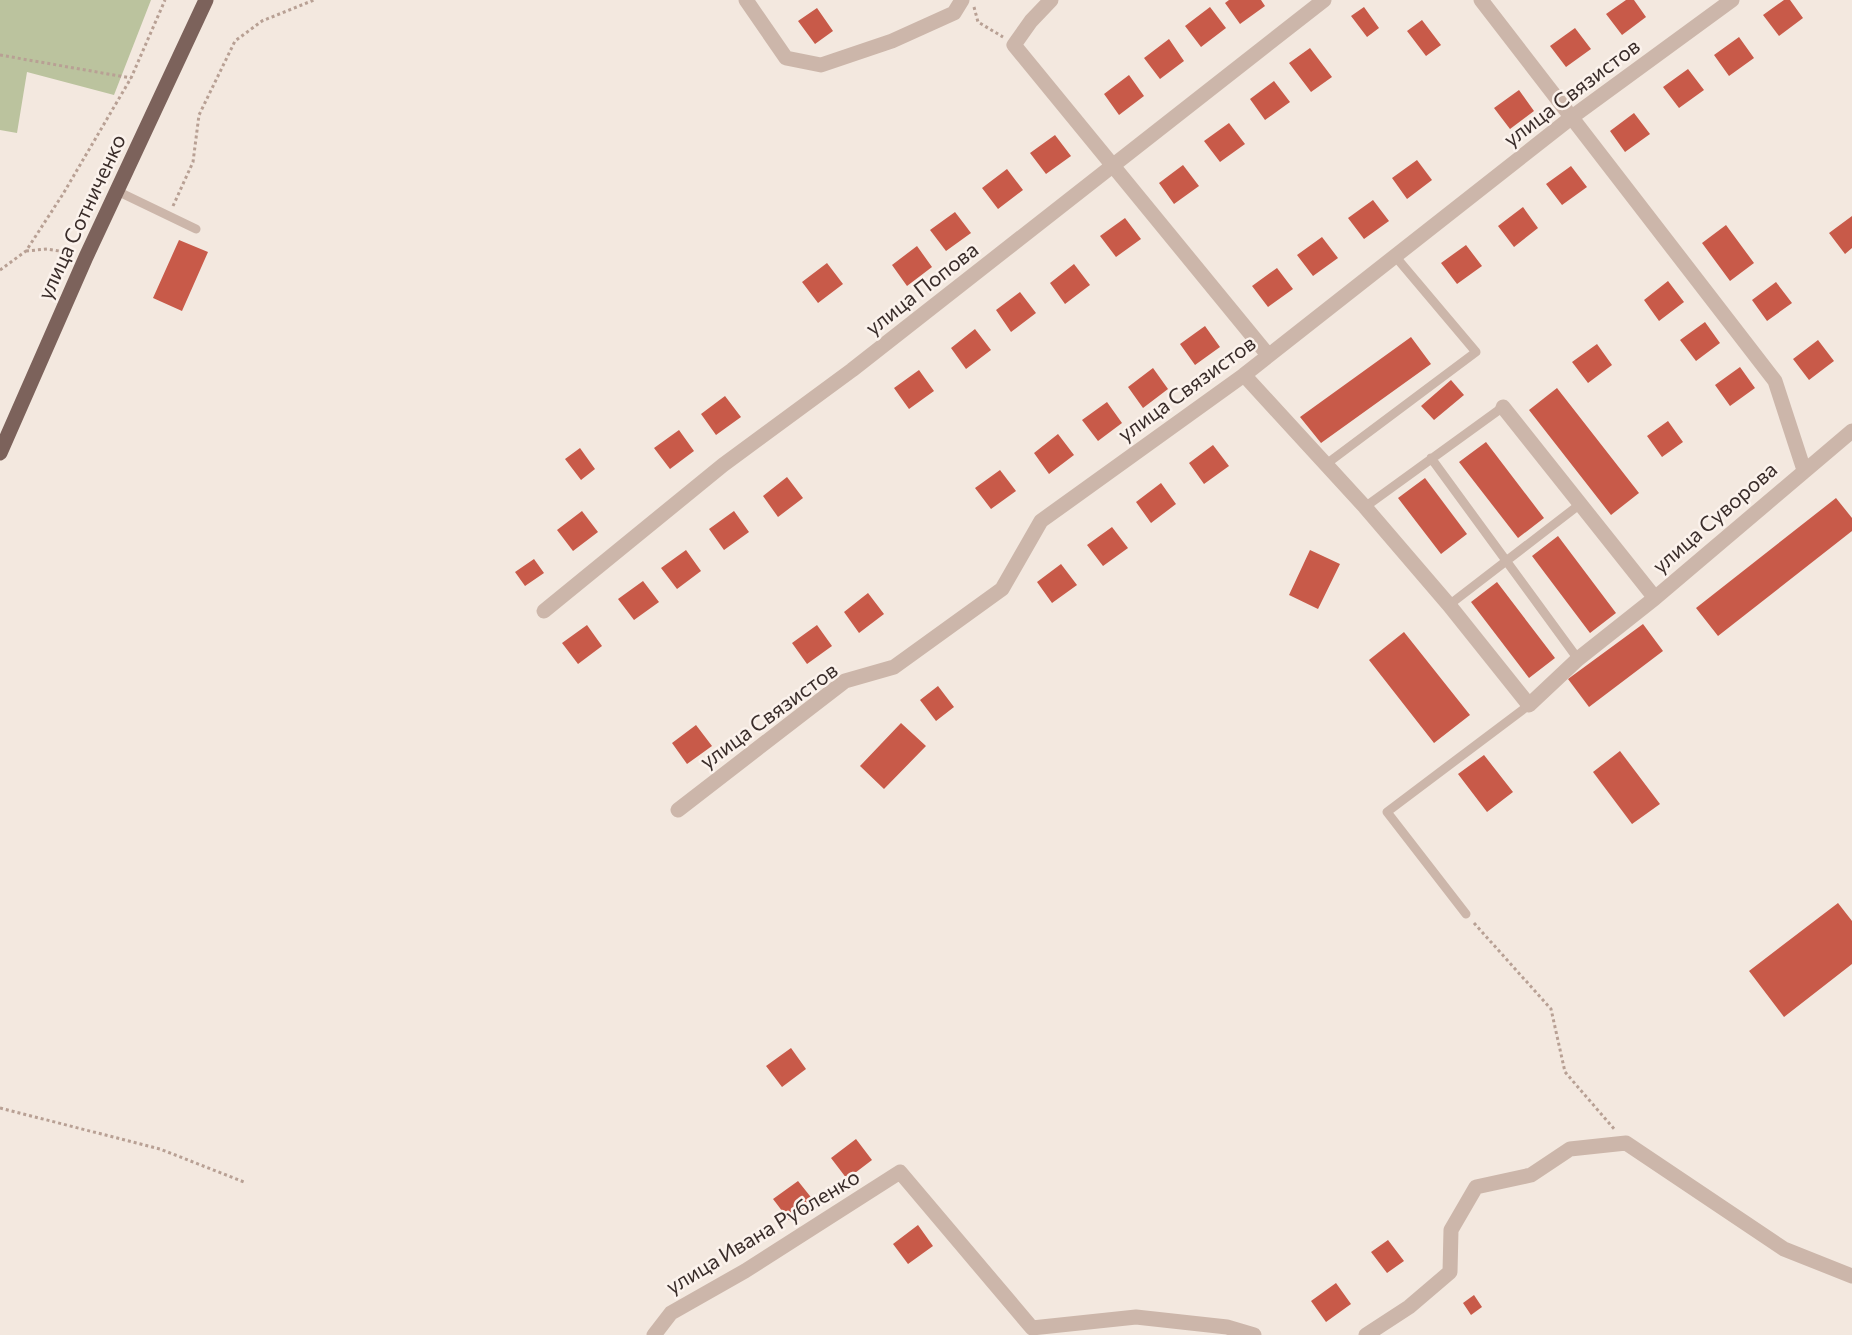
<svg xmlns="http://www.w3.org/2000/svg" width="1852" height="1335" font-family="Commissioner,sans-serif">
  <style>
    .green { fill: #bbc39e }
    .building { fill: #c85a49 }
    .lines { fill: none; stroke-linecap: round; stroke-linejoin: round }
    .path { stroke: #b8a094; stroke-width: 3; stroke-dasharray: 3 3; stroke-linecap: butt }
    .service { stroke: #ccb6aa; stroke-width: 9 }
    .minor { stroke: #ccb6aa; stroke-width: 15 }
    .primary { stroke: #7c625b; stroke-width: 15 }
    .labels { text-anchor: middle; stroke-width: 5; stroke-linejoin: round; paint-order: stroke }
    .street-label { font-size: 21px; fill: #3a2d2a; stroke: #fbf2ec }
  </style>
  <rect width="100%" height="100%" fill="#f3e8df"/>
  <path class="green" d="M 0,0 L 151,0 L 114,95 L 27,72 L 17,133 L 0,130 Z"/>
  <path class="building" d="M 1229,0 L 1261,0 L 1265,6 L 1240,24 L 1225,3 Z
    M 1626,0 L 1634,0 L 1646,17 L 1622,35 L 1606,14 Z
    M 1784,0 L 1790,0 L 1803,18 L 1779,36 L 1763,15 Z
    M 1210,7 L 1226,28 L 1201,47 L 1185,26 Z
    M 1364,7 L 1379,28 L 1367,37 L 1351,16 Z
    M 817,8 L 833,31 L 815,44 L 798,21 Z
    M 1422,20 L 1441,45 L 1426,56 L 1407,31 Z
    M 1575,28 L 1591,49 L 1566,67 L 1550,46 Z
    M 1739,37 L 1754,58 L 1729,76 L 1714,55 Z
    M 1169,39 L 1184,61 L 1160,79 L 1144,58 Z
    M 1310,48 L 1332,77 L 1311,92 L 1289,63 Z
    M 1688,69 L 1704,90 L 1679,108 L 1663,87 Z
    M 1129,75 L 1144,96 L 1119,115 L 1104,94 Z
    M 1274,81 L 1290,102 L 1265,120 L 1250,99 Z
    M 1519,90 L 1534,111 L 1510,129 L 1494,108 Z
    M 1634,113 L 1650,134 L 1625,152 L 1610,131 Z
    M 1229,123 L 1245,144 L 1220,162 L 1204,141 Z
    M 1055,135 L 1071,156 L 1046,174 L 1030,153 Z
    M 1417,160 L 1432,180 L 1407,199 L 1392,178 Z
    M 1183,165 L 1199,186 L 1174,204 L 1159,183 Z
    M 1571,166 L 1587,187 L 1562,205 L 1546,184 Z
    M 1007,169 L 1023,190 L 998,209 L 982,188 Z
    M 1373,200 L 1389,221 L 1364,239 L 1348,218 Z
    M 1523,207 L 1538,228 L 1514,247 L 1498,226 Z
    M 955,212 L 971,233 L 946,251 L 930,230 Z
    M 1852,216 L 1852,248 L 1845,254 L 1829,233 Z
    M 1125,218 L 1141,239 L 1116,257 L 1100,236 Z
    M 1726,225 L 1754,263 L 1730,281 L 1702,243 Z
    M 1322,237 L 1338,258 L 1313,276 L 1297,255 Z
    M 179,240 L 208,252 L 182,311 L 153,298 Z
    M 1466,245 L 1482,266 L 1457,284 L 1441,263 Z
    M 917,246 L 932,267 L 907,286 L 892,265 Z
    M 827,263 L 843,284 L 818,303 L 802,282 Z
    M 1074,264 L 1090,285 L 1065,304 L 1050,283 Z
    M 1277,268 L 1293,289 L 1268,307 L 1252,286 Z
    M 1668,281 L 1684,302 L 1659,321 L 1644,300 Z
    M 1776,282 L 1792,303 L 1767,321 L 1752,300 Z
    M 1020,292 L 1036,313 L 1011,332 L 996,310 Z
    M 1705,322 L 1720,343 L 1696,361 L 1680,340 Z
    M 1205,326 L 1220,347 L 1195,365 L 1180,344 Z
    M 975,329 L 991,350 L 966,369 L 951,348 Z
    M 1411,337 L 1431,364 L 1321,443 L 1300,417 Z
    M 1818,340 L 1834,361 L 1809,380 L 1793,359 Z
    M 1597,344 L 1612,365 L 1588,383 L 1572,362 Z
    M 1740,367 L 1755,388 L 1730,406 L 1715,385 Z
    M 1153,368 L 1168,389 L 1143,408 L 1128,387 Z
    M 919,370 L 934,391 L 909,409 L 894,388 Z
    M 1451,380 L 1464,395 L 1434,420 L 1421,406 Z
    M 1557,388 L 1639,493 L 1611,515 L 1529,410 Z
    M 725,396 L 741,417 L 716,435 L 701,414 Z
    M 1107,402 L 1122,423 L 1098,441 L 1082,420 Z
    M 1668,421 L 1683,442 L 1662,457 L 1647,436 Z
    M 679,430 L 694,451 L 670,469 L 654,448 Z
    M 1058,434 L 1074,455 L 1049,474 L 1034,453 Z
    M 1486,442 L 1544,518 L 1518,538 L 1459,462 Z
    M 1213,445 L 1229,466 L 1204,484 L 1189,463 Z
    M 580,448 L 595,469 L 581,480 L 565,459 Z
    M 1000,470 L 1016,491 L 991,509 L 975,488 Z
    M 787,477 L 803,498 L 778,517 L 763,496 Z
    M 1425,478 L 1467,534 L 1441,554 L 1398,498 Z
    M 1161,483 L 1176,504 L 1151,523 L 1136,502 Z
    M 1836,498 L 1852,518 L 1852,531 L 1718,636 L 1696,608 Z
    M 582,511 L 598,532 L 573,551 L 557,530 Z
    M 734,511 L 749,532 L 724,550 L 709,529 Z
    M 1112,527 L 1128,548 L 1103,566 L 1087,545 Z
    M 1558,536 L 1616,613 L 1590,633 L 1532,556 Z
    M 686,550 L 701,571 L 677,589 L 661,568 Z
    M 1310,550 L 1340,564 L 1318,609 L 1289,595 Z
    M 534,559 L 544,573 L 525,586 L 515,572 Z
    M 1061,564 L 1077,585 L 1052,603 L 1037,582 Z
    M 643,581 L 659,602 L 634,620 L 618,599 Z
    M 1497,582 L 1555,658 L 1529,678 L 1471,602 Z
    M 868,593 L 884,614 L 859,633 L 844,612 Z
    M 1643,624 L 1663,651 L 1589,707 L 1568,679 Z
    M 587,625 L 602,646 L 578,664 L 562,643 Z
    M 817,625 L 832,646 L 807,664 L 792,643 Z
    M 1404,632 L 1470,715 L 1434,743 L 1369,660 Z
    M 938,686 L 954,707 L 936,721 L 920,700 Z
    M 901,723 L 926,746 L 884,789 L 860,766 Z
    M 696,725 L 712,746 L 687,764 L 672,743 Z
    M 1620,751 L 1660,804 L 1632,824 L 1593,772 Z
    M 1484,755 L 1513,792 L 1487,812 L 1458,774 Z
    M 1838,903 L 1852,921 L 1852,964 L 1784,1017 L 1749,971 Z
    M 791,1048 L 806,1069 L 782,1087 L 766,1066 Z
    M 856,1139 L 872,1160 L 847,1179 L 831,1158 Z
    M 798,1181 L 814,1201 L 789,1220 L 773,1199 Z
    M 918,1225 L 933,1246 L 908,1264 L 893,1244 Z
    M 1388,1240 L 1404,1261 L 1387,1273 L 1371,1252 Z
    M 1336,1283 L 1351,1304 L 1326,1322 L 1311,1301 Z
    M 1474,1295 L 1482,1307 L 1471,1315 L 1463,1303 Z"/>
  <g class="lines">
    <path class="path" d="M 974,7 L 978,22 L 1003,37
      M 0,55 L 131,78
      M 173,206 L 193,162 L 199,115 L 235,41 L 262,21 L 314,0
      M 26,251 L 47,249 L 72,253
      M 0,270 L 26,251 L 63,194 L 131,78 L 165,0
      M 1474,923 L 1551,1009 L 1565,1072 L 1615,1130
      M 0,1108 L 160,1149 L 244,1182"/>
    <path class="service" d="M 117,191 L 196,229
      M 1431,458 L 1578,659
      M 1325,465 L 1476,352 L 1395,256
      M 1365,507 L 1503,407
      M 1449,605 L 1579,505
      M 1466,914 L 1387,812 L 1529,705"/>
    <path class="minor" d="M 746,0 L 786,58 L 821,65 L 892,41 L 954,13 L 962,0
      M 1051,0 L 1031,21 L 1014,45 L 1268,355
      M 1481,0 L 1775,381 L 1804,470
      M 1244,375 L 1365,507 L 1449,605 L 1529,705 L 1578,659 L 1655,598
      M 1503,407 L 1655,598 L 1852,431
      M 544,611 L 723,465 L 852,370 L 1324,0
      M 678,810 L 845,681 L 894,667 L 1002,589 L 1041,521 L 1244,375 L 1572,117 L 1732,0
      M 654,1335 L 671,1313 L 745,1271 L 900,1172 L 1032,1328 L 1136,1317 L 1227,1327 L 1254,1335
      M 1366,1335 L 1409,1307 L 1450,1272 L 1451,1230 L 1476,1187 L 1531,1175 L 1570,1149 L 1626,1143 L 1784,1249 L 1852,1276"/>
    <path class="primary" d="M 0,453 L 86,257 L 206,0"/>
  </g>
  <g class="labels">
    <g class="street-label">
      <text transform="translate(1572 93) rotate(-37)" y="7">улица Связистов</text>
      <text transform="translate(82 217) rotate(-65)" y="7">улица Сотниченко</text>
      <text transform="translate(922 289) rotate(-38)" y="7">улица Попова</text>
      <text transform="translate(1187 389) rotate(-36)" y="7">улица Связистов</text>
      <text transform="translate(1715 518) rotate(-41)" y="7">улица Суворова</text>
      <text transform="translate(769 716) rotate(-36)" y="7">улица Связистов</text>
      <text transform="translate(763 1232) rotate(-31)" y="7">улица Ивана Рубленко</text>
    </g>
  </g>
</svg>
